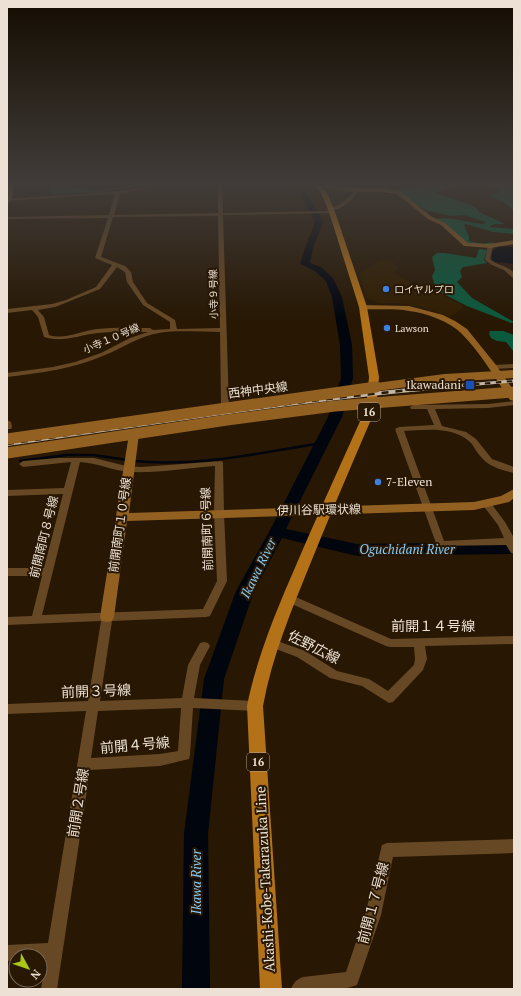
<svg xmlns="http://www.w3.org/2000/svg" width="521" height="996" font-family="'PT Serif','Noto Sans JP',serif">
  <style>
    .built { fill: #301c00 }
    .green { fill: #124b34 }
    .forest { fill: #0a5b3e }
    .water { fill: #00050e }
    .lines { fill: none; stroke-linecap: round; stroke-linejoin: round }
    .stream-far1 { stroke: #00050e; stroke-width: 1.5 }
    .stream { stroke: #00050e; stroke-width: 2.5 }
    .river { fill: #00050e; fill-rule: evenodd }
    .street { fill: #674824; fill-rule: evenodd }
    .secondary { fill: #926021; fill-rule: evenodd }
    .primary { fill: #b37218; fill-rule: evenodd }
    .rail-far1-casing { stroke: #c2b6a7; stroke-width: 3 }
    .rail-casing { stroke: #c2b6a7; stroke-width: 4 }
    .rail-far1 { stroke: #271703; stroke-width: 2; stroke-dasharray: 5.5; stroke-linecap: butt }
    .rail { stroke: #271703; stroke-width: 2.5; stroke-dasharray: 7; stroke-linecap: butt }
    .secondary-bridge-far1 { stroke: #926021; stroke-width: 8 }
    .secondary-bridge { stroke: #926021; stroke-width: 11 }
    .shop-dot { fill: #3f7fe0; stroke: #271703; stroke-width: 1.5 }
    .transit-dot { fill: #1a4fb4; stroke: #271703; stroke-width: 1.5 }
    .labels { text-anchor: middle; stroke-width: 4; stroke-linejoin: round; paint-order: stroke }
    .far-poi-label { font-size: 10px; fill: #ece1d4; stroke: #271703; text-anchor: start }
    .far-street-label { font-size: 10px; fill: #ece1d4; stroke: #271703 }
    .shield { fill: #271703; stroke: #b1a495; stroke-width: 1 }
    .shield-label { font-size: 11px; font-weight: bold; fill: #ece1d4 }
    .poi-label { font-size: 12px; fill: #ece1d4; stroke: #271703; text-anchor: end }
    .street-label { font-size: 12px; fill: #ece1d4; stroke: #271703 }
    .water-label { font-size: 13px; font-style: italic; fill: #86caf7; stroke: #271703 }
    .near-street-label { font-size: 14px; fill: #ece1d4; stroke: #271703 }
  </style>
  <rect width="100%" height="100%" fill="#271703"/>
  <path class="built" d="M 380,261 L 393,262 L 398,269 L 394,272 L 410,283 L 412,290 L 418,293 L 441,294 L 463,306 L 463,308 L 450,317 L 421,307 L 397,303 L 380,303 L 366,298 L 359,273 Z"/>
  <path class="green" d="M 49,182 L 64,182 L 72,188 L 138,185 L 137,182 L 143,182 L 145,186 L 95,192 L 50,194 Z"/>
  <path class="forest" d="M 433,182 L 514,182 L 514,211 L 505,203 L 490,196 L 498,192 L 500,190 L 471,184 L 465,187 L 449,188 L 435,193 L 468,204 L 476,208 L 479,212 L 505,224 L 494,224 L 489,227 L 514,229 L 514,234 L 493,232 L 466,224 L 464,225 L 469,237 L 469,241 L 483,244 L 492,242 L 496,244 L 475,245 L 461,241 L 445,223 L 435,219 C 452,216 467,223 483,224 L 486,222 L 464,215 L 451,216 L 425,210 L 397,190 L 417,188 Z
    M 479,249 L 487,250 L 484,260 L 487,263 L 463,267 L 460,271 L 462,277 L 457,282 L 472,298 L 514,322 L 511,323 L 467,306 L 436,290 L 432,276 L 435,270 L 432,257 L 437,253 L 445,253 L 476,258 Z
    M 490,331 L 503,331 L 514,335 L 514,352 L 506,342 L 497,341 L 491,338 L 489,334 Z"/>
  <path class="water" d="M 64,182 L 137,182 L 138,185 L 91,191 L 88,187 L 72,188 Z
    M 499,246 L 514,247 L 514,264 L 496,262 L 492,260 C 491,252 492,250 499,246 Z"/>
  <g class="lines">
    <path class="stream-far1" d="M 109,192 L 136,188
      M 14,199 L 76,194"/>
    <path class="stream" d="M 20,461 L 67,455 L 93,455 L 127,460
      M 134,461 C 198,467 259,453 322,443"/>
    <path class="river" d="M 294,182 L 301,182 L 323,222 L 313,248 L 310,263 L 321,267 L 333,278 L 342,297 L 352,345 L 353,378 L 342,417 L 286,529 L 357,544 L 514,542 L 514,554 L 357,556 L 282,538 L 254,591 L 224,679 L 208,834 L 210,989 L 182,989 L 184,834 L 204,679 L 236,591 L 269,532 L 328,417 L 341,378 L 340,345 L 332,297 L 326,281 L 315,271 L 300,264 L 305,248 L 315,222 Z"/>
    <path class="street" d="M 156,182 L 162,182 L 149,189 L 120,193 L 114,215 L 218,213 L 218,182 L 222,182 L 223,213 L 332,211 L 334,212 L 332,213 L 223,215 L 229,406 L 228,408 L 222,408 L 221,406 L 220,332 C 200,332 178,330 159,333 C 139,336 123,348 105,355 C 74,369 40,373 7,377 L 7,373 L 53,367 L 75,362 L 101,353 L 130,338 L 148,332 C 132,332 115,331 98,333 C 79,335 63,343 44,337 L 38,317 L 32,310 L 7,313 L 7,309 L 52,304 L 66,300 L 96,287 L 112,265 L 95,258 L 108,218 L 7,219 L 7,217 L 109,215 L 115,194 L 8,201 L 7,199 L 118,191 L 146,187 ZM 218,216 L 220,328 L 177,329 L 175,320 L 147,303 L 133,282 L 131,272 L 125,266 L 101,257 L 113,217 ZM 117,267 L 125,272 L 127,282 L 143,305 L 170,322 L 170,329 L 153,330 L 150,328 C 133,328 115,327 97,329 C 81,331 65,340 49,335 L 44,317 L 38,310 L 55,307 L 100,289 Z
      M 352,182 L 356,182 L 359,190 C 352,200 343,211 329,210 L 329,208 C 341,206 348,199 355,190 Z
      M 488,245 L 493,246 L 490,259 C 497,266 507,265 514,273 L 514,279 L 504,270 L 492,265 L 485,260 Z
      M 514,364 L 514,368 L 493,369 L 489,367 L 493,365 Z
      M 514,401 L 514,405 L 488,408 L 435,409 L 442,426 L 466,432 L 476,439 L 492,459 L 514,467 L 514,473 C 502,470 489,467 481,457 C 476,452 474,446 470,442 C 452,426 426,430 404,431 L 444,541 L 504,538 L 498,525 L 482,504 L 487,501 L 490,502 L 505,522 L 514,538 L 514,554 L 511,553 L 506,545 L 437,546 L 395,429 L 399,427 L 434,425 L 427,409 L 411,409 L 410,407 L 414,405 L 488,404 Z
      M 7,420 L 11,422 L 12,427 L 11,429 L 7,429 Z
      M 58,458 L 94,458 L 126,466 L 141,467 L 222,461 L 223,463 L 224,513 L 227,581 L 210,616 L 206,617 L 112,621 L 100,701 L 182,698 L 188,665 L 200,643 L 204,642 L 208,643 L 210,646 L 200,665 L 194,698 L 255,701 L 259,702 L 261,706 L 259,710 L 255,711 L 193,708 L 190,755 L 189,759 L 160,766 L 90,770 L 57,989 L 41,989 L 46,959 L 40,959 L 40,956 L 16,956 L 16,960 L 7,961 L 7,945 L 48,943 L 86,711 L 7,714 L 7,704 L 88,701 L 101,621 L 7,625 L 7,617 L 32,616 L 42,576 L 7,576 L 7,568 L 44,568 L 63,494 L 7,496 L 7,490 L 64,488 L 71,462 L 23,467 L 19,464 L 23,461 ZM 80,462 C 97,463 114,471 131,472 C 159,473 187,468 215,466 L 214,513 L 217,581 L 203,609 L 42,615 ZM 181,708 L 178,751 L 160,754 L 91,758 L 98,711 Z
      M 289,594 L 391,639 L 514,636 L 514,644 L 425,646 L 427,659 L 423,670 L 393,702 L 389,703 L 362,686 L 330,678 L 297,657 L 268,646 L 266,643 L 268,640 L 272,639 L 305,651 L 337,671 L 369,679 L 388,691 L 414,665 L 415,659 L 414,647 L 390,647 L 386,646 L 285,601 L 284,598 L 285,595 Z
      M 514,839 L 514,853 L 393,857 L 381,915 L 357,985 C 337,993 312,989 291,989 C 294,982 296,980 303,977 L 346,972 L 365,915 L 382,845 L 387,843 Z"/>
    <path class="secondary" d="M 8,182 L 14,182 L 12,198 L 9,203 L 7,204 Z
      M 320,185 L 357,188 L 384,188 L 401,192 L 432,217 L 445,223 L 468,243 L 490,244 L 514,240 L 514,244 L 490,248 L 464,246 L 441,225 L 428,219 L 397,194 L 384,192 L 357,192 L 318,188 L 318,186 Z
      M 360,305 L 409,306 L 443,315 L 455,321 L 467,329 L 496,365 L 514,391 L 514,401 L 510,400 C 495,378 481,353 462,334 C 449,321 426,313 409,311 C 394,308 378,310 363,309 L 359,307 Z
      M 134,431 L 139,434 L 129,513 L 474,502 L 501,496 L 514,489 L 514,498 L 509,502 L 474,510 L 127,521 L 114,617 L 112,621 L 107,622 L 102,621 L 100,617 L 129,434 Z"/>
    <path class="primary" d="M 312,182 L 318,182 L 327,193 L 335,212 L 367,307 L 379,377 L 376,408 C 354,459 332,510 311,562 C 292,609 272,656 263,706 L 282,989 L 260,989 L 247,706 C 257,656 277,609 297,563 C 319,511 343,460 366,408 L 369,377 L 359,307 L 329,212 L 321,193 Z"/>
    <defs>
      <path id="rail-far1" d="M 430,388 L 514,381"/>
      <path id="rail" d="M 7,444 C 152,423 296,400 442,387"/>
    </defs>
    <use href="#rail-far1" class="rail-far1-casing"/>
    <use href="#rail" class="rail-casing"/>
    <use href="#rail-far1" class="rail-far1"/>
    <use href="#rail" class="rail"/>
    <path class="secondary-bridge-far1" d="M 369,388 L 445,378 L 514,374"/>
    <path class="secondary-bridge" d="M 7,439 L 376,387
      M 7,453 L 227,420 L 335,406 L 514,392"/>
  </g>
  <linearGradient id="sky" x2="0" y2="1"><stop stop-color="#150d02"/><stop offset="0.57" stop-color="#413c39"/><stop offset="1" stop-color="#413c39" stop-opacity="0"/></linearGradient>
  <rect width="521" height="322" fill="url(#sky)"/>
  <g class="shop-dot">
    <circle cx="386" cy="289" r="4"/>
    <circle cx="387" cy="328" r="4"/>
    <circle cx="378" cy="482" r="4"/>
  </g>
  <rect class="transit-dot" x="465" y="380" width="10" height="10" rx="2"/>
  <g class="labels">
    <g class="far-poi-label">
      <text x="394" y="293">ロイヤルプロ</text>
      <text x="395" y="332">Lawson</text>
    </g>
    <g class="far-street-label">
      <text transform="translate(213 294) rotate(-91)" y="4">小寺９号線</text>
      <text transform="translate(111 338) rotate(-23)" y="4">小寺１０号線</text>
    </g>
    <g class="shield">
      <rect x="358" y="403" width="22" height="18" rx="3"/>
      <rect x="247" y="753" width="22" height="18" rx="3"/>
    </g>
    <g class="shield-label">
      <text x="369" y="416">16</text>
      <text x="258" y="766">16</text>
    </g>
    <g class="poi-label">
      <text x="461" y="389">Ikawadani</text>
      <text x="386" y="486" text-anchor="start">7-Eleven</text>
    </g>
    <g class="street-label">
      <text transform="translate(258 390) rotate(-7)" y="4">西神中央線</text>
      <text transform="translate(319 510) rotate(-1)" y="4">伊川谷駅環状線</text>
      <text transform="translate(120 525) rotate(-82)" y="4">前開南町１０号線</text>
      <text transform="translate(207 529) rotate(-92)" y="4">前開南町６号線</text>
      <text transform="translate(44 537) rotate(-76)" y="4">前開南町８号線</text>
    </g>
    <g class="water-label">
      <text x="407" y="554">Oguchidani River</text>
      <text transform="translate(258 568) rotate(-64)" y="5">Ikawa River</text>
      <text transform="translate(196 882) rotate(-90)" y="5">Ikawa River</text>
    </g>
    <g class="near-street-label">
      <text x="433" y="631">前開１４号線</text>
      <text transform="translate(314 647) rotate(27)" y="5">佐野広線</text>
      <text transform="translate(96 691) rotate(-2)" y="5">前開３号線</text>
      <text transform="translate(135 745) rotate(-5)" y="5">前開４号線</text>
      <text transform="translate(78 803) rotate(-81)" y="5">前開２号線</text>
      <text transform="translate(265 879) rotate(-93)" y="5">Akashi-Kobe-Takarazuka Line</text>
      <text transform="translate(373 903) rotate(-75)" y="5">前開１７号線</text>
    </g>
  </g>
  <rect width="521" height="996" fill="none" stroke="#ece1d4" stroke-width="16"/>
  <g transform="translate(28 968) rotate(130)"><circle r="19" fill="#271703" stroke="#766857"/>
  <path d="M0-3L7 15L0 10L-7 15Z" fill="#aac718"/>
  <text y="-6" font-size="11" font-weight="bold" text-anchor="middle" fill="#ece1d4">N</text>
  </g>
</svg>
